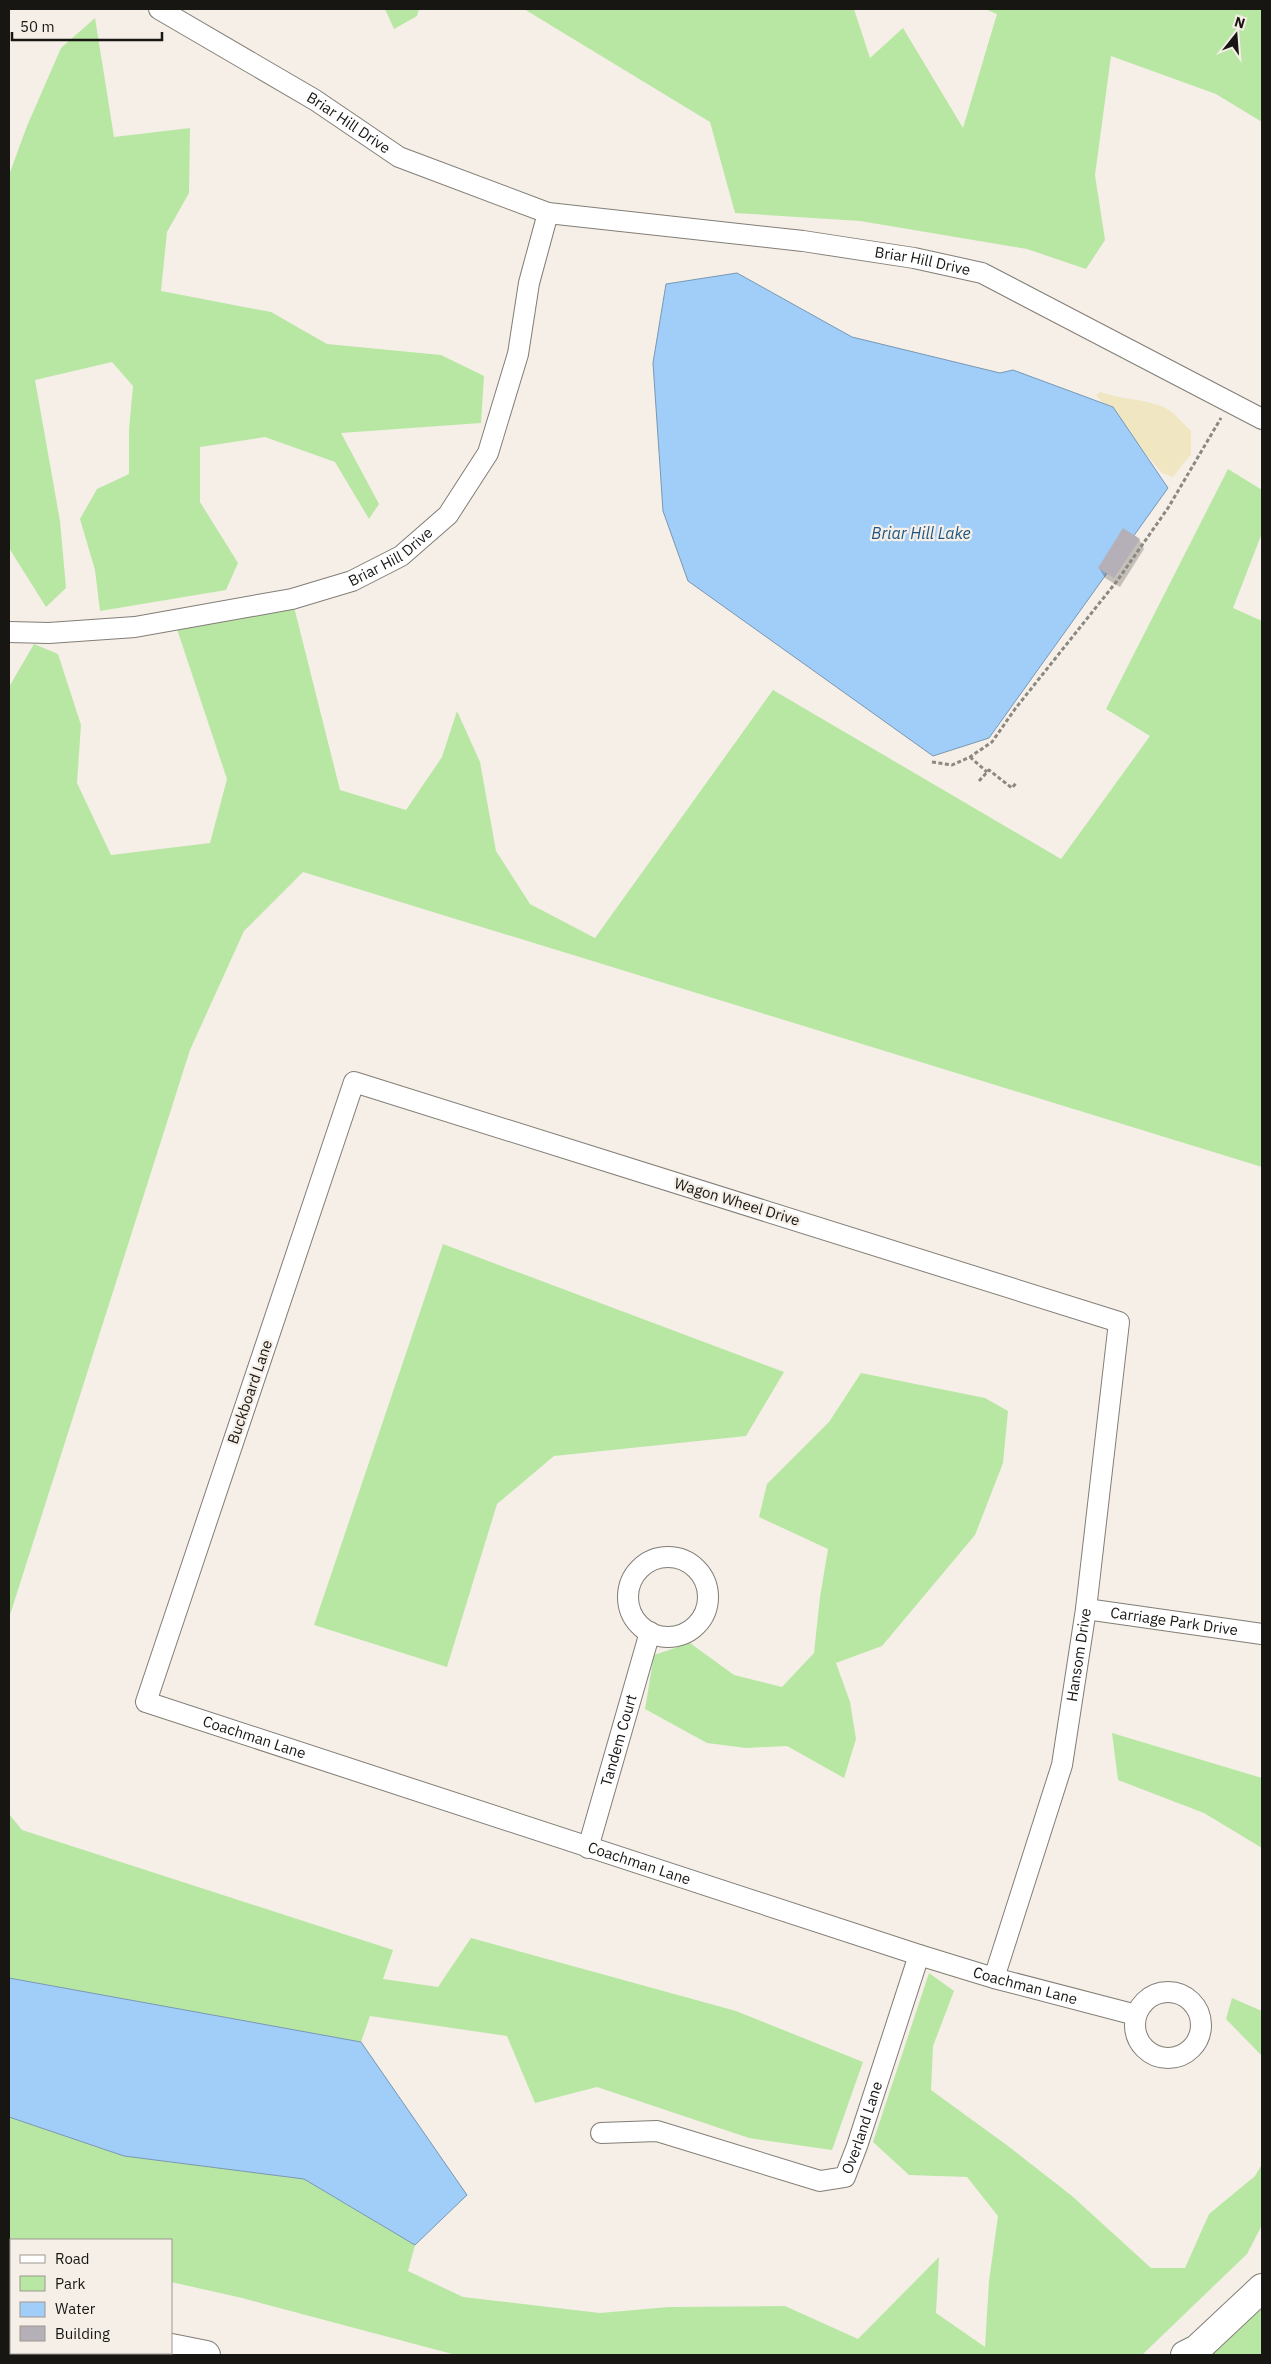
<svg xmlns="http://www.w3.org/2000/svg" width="1271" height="2364" font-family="'IBM Plex Sans',sans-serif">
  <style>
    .green { fill: #b8e7a4 }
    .sand { fill: #f0e6c1 }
    .water { fill: #a1cef8; stroke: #7897b3 }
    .shadow { fill: #0003 }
    .building { fill: #b5b0b7 }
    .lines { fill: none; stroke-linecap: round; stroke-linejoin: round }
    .minor-casing { stroke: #827d76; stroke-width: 22 }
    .highway-casing { stroke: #827d76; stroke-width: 30 }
    .path { stroke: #8b8781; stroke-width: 3; stroke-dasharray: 4 2.5; stroke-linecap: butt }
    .minor { stroke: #fff; stroke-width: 20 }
    .highway { stroke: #fff; stroke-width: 28 }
    .labels { text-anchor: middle; stroke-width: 4.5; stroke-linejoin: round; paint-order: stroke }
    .street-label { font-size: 15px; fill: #181613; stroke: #f5efe7 }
    .water-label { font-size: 16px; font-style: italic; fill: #1d5582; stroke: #f5efe7 }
  </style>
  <rect width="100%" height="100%" fill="#f5efe7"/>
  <path class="green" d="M 385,9 L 419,9 L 417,16 L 394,29 Z
    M 524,9 L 854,9 L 870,58 L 903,28 L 963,128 L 997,14 L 985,9 L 1262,9 L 1262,122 L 1216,94 L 1111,56 L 1095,175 L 1105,240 L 1086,269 L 1027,249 L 860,221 L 735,213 L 710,122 Z
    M 95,18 L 114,137 L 190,128 L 189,193 L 167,232 L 161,291 L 271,312 L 327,344 L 441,355 L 484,376 L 481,423 L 341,433 L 379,504 L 369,519 L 335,462 L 265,437 L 200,447 L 200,502 L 238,563 L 226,590 L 100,611 L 95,570 L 80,519 L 97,489 L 129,474 L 129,429 L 133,386 L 112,362 L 35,380 L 60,521 L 66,588 L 46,607 L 9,548 L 9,175 L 27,126 L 61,48 Z
    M 1228,469 L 1262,490 L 1262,533 L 1233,608 L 1262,621 L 1262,1167 L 303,872 L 244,931 L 190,1050 L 9,1618 L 9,687 L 34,644 L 58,654 L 81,725 L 77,783 L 111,855 L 210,843 L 227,779 L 174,620 L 292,599 L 340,790 L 406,810 L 442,757 L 457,711 L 480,762 L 496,851 L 530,904 L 595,938 L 773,690 L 1061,859 L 1150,736 L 1106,709 Z
    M 443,1244 L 784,1372 L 746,1436 L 554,1456 L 497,1504 L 447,1667 L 314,1625 Z
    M 861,1373 L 985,1398 L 1008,1411 L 1003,1463 L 975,1535 L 882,1646 L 836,1663 L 850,1702 L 856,1739 L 844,1778 L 787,1746 L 746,1748 L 707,1743 L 645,1709 L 654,1655 L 690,1643 L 734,1675 L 782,1687 L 814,1653 L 820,1597 L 828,1549 L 759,1517 L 767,1484 L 829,1422 Z
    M 1112,1733 L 1262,1778 L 1262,1848 L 1204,1813 L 1118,1780 Z
    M 9,1814 L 22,1830 L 393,1950 L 383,1979 L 438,1987 L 471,1938 L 736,2011 L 863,2062 L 832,2150 L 749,2138 L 597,2087 L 535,2103 L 507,2036 L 370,2016 L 361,2042 L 9,1978 Z
    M 929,1973 L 954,1991 L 933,2046 L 931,2090 L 1008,2146 L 1072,2196 L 1151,2268 L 1185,2268 L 1209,2214 L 1255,2176 L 1262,2164 L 1262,2225 L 1247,2254 L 1142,2355 L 456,2355 L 242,2298 L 171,2282 L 171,2240 L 11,2240 L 11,2244 L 9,2243 L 9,2117 L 124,2156 L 304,2179 L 415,2245 L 408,2271 L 463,2297 L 600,2313 L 669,2307 L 785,2306 L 858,2339 L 939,2257 L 936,2313 L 985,2347 L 989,2281 L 998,2216 L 967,2177 L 909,2175 L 873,2142 Z
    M 1232,1998 L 1262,2011 L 1262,2056 L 1226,2019 Z
    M 1262,2291 L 1262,2355 L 1197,2355 Z"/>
  <path class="sand" d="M 1100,392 C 1120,399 1141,399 1161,406 C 1173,410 1182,423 1191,431 L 1191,454 L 1173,477 L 1162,473 L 1096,395 Z"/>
  <path class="water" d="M 737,273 L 852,337 L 1000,373 L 1013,370 L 1113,407 L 1168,488 L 989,738 L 933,756 L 688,581 L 663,511 L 653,363 L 666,284 Z
    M 9,1978 L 361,2042 L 467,2195 L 415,2245 L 304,2179 L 124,2156 L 9,2117 Z"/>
  <path class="shadow" d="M 1139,539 L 1144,549 L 1120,587 L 1105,578 L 1099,568 Z"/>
  <path class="building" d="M 1123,528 L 1140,539 L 1114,578 L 1098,568 Z"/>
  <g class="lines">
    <defs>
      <g id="minor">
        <path id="s1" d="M 159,9 L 315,100 L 399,157 L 548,213 L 803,241 L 914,258 L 982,273 L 1262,419"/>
        <path id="s2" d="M 9,632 L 49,633 L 135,627 L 292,599 L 352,581 L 401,556 L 448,515 L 488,453 L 518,354 L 529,283 L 548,213"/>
        <circle cx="668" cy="1597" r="40"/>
        <path id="s3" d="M 1086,1609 L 1262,1634"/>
        <path id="s4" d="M 588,1848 L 650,1632"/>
        <path id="s5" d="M 994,1978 L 1062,1765 L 1086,1609 L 1119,1322 L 354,1082 L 146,1702 L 919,1955 L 994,1978 L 1136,2015"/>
        <circle cx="1168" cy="2025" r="33"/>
        <path id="s6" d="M 601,2133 L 657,2131 L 820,2181 L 845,2177 L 857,2146 L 919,1955"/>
      </g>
      <path id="highway" d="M 9,2316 L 11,2317
        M 171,2348 L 206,2355
        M 143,2353 L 152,2355
        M 1185,2355 L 1197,2349 L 1262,2288"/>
    </defs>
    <use href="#minor" class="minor-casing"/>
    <use href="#highway" class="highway-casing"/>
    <path class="path" d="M 970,757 L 987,772
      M 932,762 L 952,765 L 970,757 L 992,742 L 1015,709 L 1117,581 L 1168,508 L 1221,418
      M 979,781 L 989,770 L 1012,788 L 1017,782"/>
    <use href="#minor" class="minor"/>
    <use href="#highway" class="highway"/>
  </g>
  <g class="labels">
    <g class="street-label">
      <text dy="5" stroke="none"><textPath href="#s1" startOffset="221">Briar Hill Drive</textPath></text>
      <text dy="5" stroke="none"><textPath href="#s1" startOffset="819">Briar Hill Drive</textPath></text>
      <text dy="5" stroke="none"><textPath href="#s2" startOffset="394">Briar Hill Drive</textPath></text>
      <text transform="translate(737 1202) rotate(17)" y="5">Wagon Wheel Drive</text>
      <text transform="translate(250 1392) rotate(-71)" y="5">Buckboard Lane</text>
      <text dy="5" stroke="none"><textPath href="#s3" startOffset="89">Carriage Park Drive</textPath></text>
      <text dy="5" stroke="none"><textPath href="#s5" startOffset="335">Hansom Drive</textPath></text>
      <text dy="5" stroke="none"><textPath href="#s5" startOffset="2240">Coachman Lane</textPath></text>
      <text dy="5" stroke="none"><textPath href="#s4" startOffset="112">Tandem Court</textPath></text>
      <text dy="5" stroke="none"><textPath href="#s5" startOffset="2645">Coachman Lane</textPath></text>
      <text dy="5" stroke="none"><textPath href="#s5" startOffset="3050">Coachman Lane</textPath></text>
      <text dy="5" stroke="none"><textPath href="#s6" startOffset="304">Overland Lane</textPath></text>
    </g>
    <g class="water-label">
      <text x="921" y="539">Briar Hill Lake</text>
    </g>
  </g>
  <rect width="1271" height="2364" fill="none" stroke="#181613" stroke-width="20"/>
  <rect x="10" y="2239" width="162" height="115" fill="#f5efe7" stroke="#9d9892"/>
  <rect x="20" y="2255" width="25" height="8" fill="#ffffff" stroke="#9d9892"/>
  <text x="55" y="2264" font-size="15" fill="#181613">Road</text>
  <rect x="20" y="2276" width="25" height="15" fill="#b8e7a4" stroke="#9d9892"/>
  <text x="55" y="2289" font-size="15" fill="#181613">Park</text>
  <rect x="20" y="2302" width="25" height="15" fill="#a1cef8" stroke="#9d9892"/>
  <text x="55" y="2314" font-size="15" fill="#181613">Water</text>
  <rect x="20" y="2326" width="25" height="15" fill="#b5b0b7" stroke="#9d9892"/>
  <text x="55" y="2339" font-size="15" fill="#181613">Building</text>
  <g transform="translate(1236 35) rotate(17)" stroke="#f5efe7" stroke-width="4" paint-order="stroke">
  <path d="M0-4L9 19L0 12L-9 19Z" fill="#181613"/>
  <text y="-8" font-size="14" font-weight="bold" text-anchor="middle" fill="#181613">N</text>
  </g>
  <path d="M12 32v8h150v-8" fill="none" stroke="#181613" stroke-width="2.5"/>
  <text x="20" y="32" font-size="15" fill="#181613" stroke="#f5efe7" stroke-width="4" paint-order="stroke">50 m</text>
</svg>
